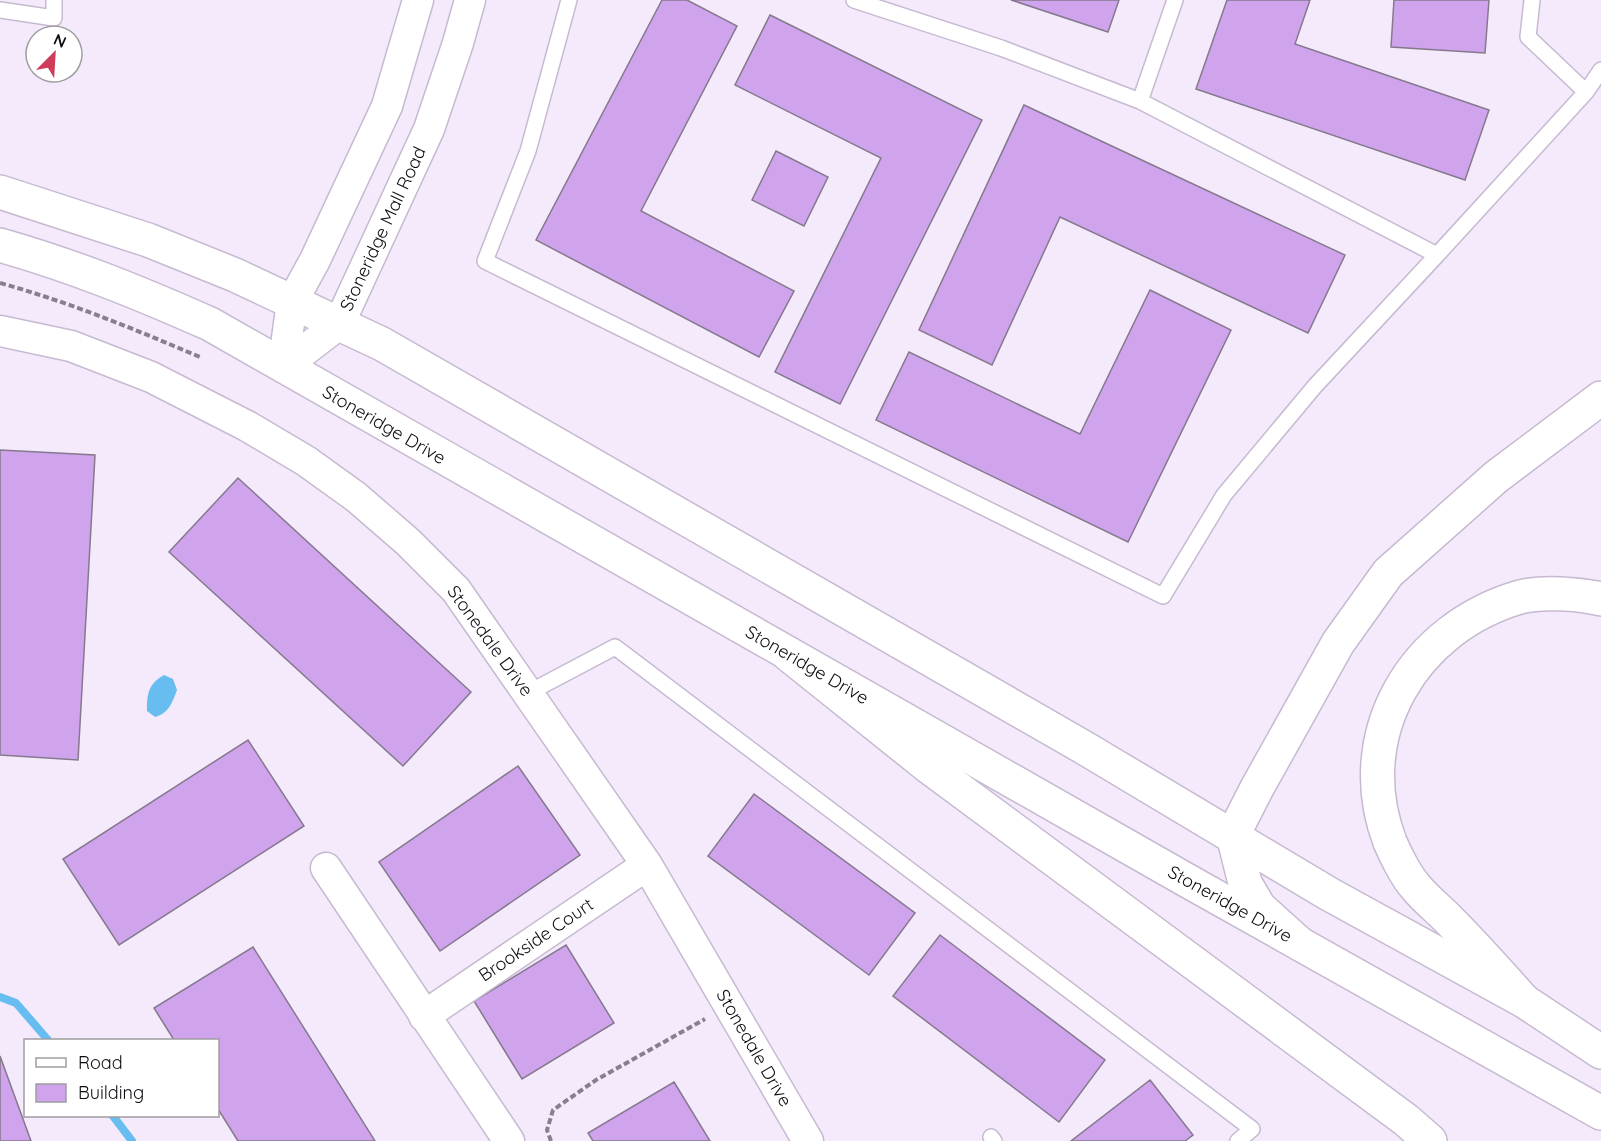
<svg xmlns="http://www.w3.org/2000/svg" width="1601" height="1141" font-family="Quicksand,sans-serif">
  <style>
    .water { fill: #68bdf0 }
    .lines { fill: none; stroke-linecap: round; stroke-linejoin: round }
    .stream { stroke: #68bdf0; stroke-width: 8 }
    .building { fill: #cfa4ed; stroke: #85798d; stroke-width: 1.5 }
    .lane-casing { stroke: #c7bad0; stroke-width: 18 }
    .street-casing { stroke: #c7bad0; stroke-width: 33 }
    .secondary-casing { stroke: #c7bad0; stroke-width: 36 }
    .highway-casing { stroke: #c7bad0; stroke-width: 36 }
    .path { stroke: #877f8c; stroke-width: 4; stroke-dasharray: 6 3; stroke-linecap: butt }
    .lane { stroke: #fff; stroke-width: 15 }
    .street { stroke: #fff; stroke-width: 30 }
    .secondary { stroke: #fff; stroke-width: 33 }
    .highway { stroke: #fff; stroke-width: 33 }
    .labels { text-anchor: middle; stroke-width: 4.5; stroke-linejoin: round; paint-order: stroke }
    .street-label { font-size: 18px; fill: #0e0a11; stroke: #fff }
  </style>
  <rect width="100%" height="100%" fill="#f4eafc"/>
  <path class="water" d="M 164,675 L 173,679 L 177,690 C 172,703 169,713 155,717 L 147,711 C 147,694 148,684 164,675 Z"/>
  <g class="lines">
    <path class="stream" d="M 0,997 L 16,1003 L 48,1040
      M 113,1116 L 132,1141"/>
  </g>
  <path class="building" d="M 662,0 L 687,0 L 737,26 L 641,211 L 794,291 L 759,357 L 536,240 Z
    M 1011,0 L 1119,0 L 1108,32 Z
    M 1227,0 L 1310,0 L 1295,44 L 1489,110 L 1465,180 L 1196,89 Z
    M 1394,0 L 1489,0 L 1485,53 L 1391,47 Z
    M 770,15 L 982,120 L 840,404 L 775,372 L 881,158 L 735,85 Z
    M 1024,105 L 1345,255 L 1308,333 L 1060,217 L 992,365 L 919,330 Z
    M 776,151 L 828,177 L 804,226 L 752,200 Z
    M 1150,290 L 1231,330 L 1128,542 L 876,420 L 909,352 L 1080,434 Z
    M 0,450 L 95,455 L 78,760 L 0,755 Z
    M 238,478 L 471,692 L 403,766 L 169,552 Z
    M 248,740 L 304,826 L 119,945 L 63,859 Z
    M 518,766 L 580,855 L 440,951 L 379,862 Z
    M 754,794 L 915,913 L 869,975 L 708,856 Z
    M 940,935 L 1105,1060 L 1059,1122 L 893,996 Z
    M 566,945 L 614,1023 L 522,1079 L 474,1001 Z
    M 253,947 L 375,1141 L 238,1141 L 218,1109 L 218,1040 L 174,1040 L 154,1008 Z
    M 0,1056 L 31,1141 L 0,1141 Z
    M 1150,1080 L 1193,1135 L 1185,1141 L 1071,1141 Z
    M 674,1082 L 710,1141 L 593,1141 L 588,1133 Z"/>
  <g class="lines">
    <defs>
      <path id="lane" d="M 569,0 L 528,151 L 485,261 L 1163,596 L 1224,495 L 1315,386 L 1437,255 L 1586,92 L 1601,70
        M 854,0 L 1001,48 L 1140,101 L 1437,255
        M 1532,0 L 1528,37 L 1586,92
        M 0,10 L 54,18 L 54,0
        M 1140,101 L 1175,0
        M 528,693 L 615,647 L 1252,1129 L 1238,1141
        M 991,1137 L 994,1141"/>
      <path id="street" d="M 0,331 L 71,346 L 151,377 L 247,426 L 306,461 L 356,497 L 408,542 L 456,590 L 647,865 L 808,1141
        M 283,367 L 339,324 L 429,129 L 458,43 L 470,0
        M 283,367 L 292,302 L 315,260 L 387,106 L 418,0
        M 326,868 L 509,1141
        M 424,1016 L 647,865"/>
      <path id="secondary" d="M 0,192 L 148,240 L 235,275 L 382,344 L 1083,747 L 1329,894 L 1524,1001 L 1601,1052
        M 0,245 C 74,266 140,293 210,324 L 1188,881 L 1601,1113"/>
      <path id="highway" d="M 789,655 L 929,767 L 1406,1120 L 1430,1141
        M 1300,944 L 1259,907 L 1245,883 L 1233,835 L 1257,788 L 1338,643 L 1388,573 L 1496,477 L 1601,398
        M 1524,1001 C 1500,974 1476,947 1450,921 C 1439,909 1425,899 1415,886 C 1406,876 1395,854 1390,842 C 1349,735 1413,628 1520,597 C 1542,591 1579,594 1601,599"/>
    </defs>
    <use href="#lane" class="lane-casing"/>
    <use href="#street" class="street-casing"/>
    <use href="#secondary" class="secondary-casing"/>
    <use href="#highway" class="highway-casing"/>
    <path class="path" d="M 0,283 C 69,302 134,329 200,357
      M 551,1141 L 547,1130 L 553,1110 L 596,1080 L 705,1019"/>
    <use href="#lane" class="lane"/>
    <use href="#street" class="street"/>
    <use href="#secondary" class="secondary"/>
    <use href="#highway" class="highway"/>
  </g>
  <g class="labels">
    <g class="street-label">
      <text transform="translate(383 229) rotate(-65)" y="6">Stoneridge Mall Road</text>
      <text transform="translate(384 425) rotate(30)" y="6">Stoneridge Drive</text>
      <text transform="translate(490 641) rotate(54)" y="6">Stonedale Drive</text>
      <text transform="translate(807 665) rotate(30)" y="6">Stoneridge Drive</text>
      <text transform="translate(1230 904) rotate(29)" y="6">Stoneridge Drive</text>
      <text transform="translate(536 940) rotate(-34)" y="6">Brookside Court</text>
      <text transform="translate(754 1048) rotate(60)" y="6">Stonedale Drive</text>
    </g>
  </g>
  <rect x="24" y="1039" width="195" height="78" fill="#ffffff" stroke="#9f9da0" stroke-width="1.5"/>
  <rect x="36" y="1058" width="30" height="9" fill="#ffffff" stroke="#9f9da0" stroke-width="1.5"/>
  <text x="78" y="1069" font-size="18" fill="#0e0a11">Road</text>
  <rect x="36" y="1084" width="30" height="18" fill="#cfa4ed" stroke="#9f9da0" stroke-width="1.5"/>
  <text x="78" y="1099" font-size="18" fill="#0e0a11">Building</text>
  <g transform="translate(54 54) rotate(24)"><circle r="28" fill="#ffffff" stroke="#9f9da0" stroke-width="1.5"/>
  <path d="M0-4.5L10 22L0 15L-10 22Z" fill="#ce3e5b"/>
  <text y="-9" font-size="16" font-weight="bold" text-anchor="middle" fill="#0e0a11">N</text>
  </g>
</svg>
